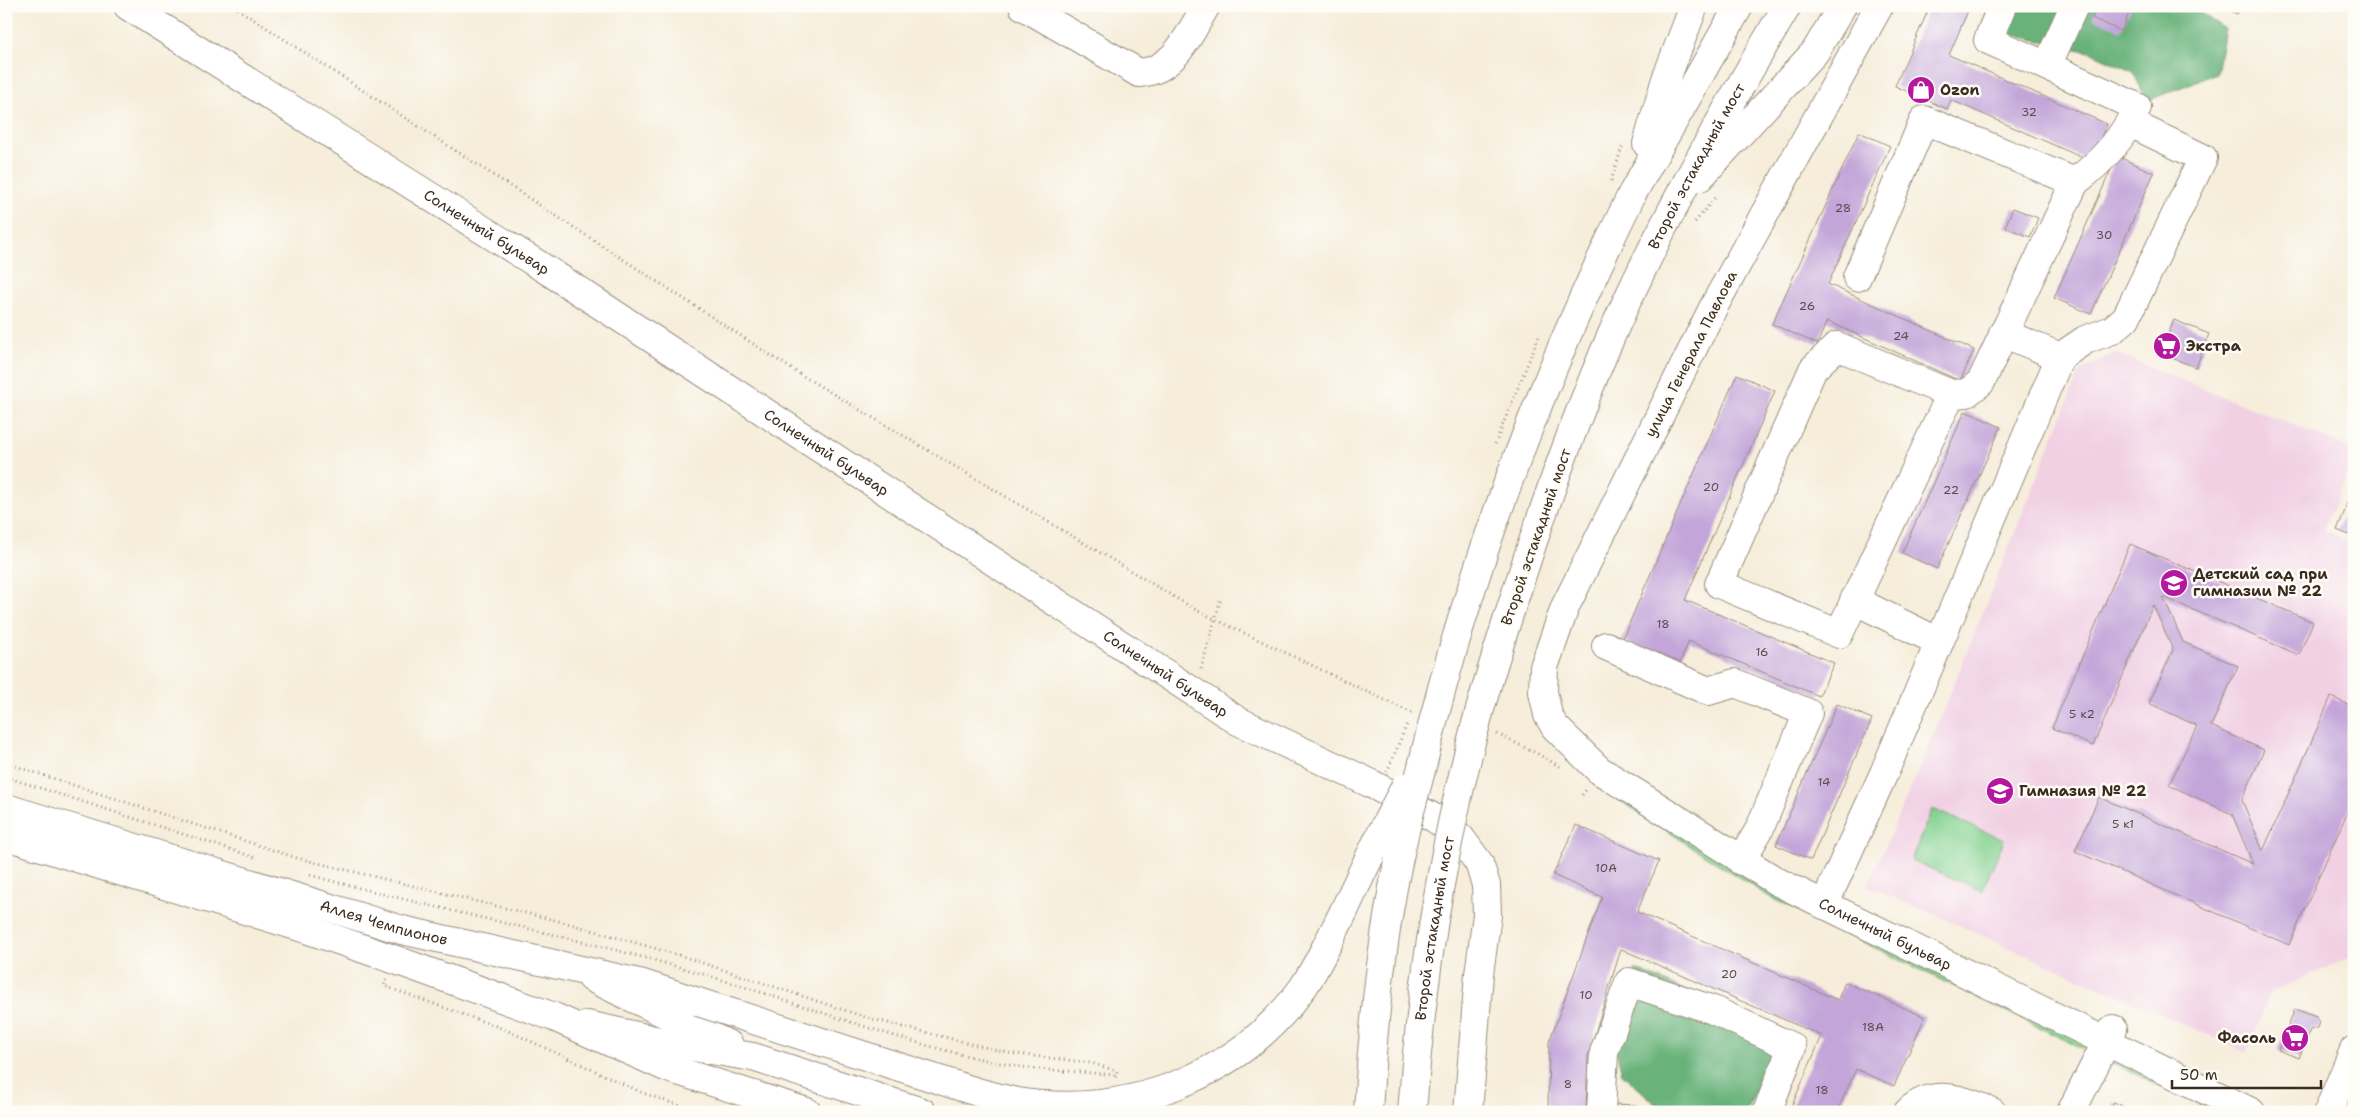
<svg xmlns="http://www.w3.org/2000/svg" width="2360" height="1118" font-family="'Shantell Sans',sans-serif">
  <style>
    .built { fill: #f1d0e4 }
    .green { fill: #82d190; stroke: #5e7e57 }
    .forest { fill: #69b37a; stroke: #526e4c }
    .building { fill: #c3a5d9 }
    .lines { fill: none; stroke-linecap: round; stroke-linejoin: round }
    .minor-casing { stroke: #988c7c; stroke-width: 30 }
    .major-casing { stroke: #988c7c; stroke-width: 30 }
    .path { stroke: #988c7c; stroke-width: 3; stroke-dasharray: 1 4; stroke-linecap: butt }
    .minor { stroke: #fff; stroke-width: 28 }
    .major { stroke: #fff; stroke-width: 28 }
    .major-bridge-casing { stroke: #988c7c; stroke-width: 30; stroke-linecap: butt }
    .path-bridge { stroke: #988c7c; stroke-width: 3; stroke-dasharray: 1 4; stroke-linecap: butt }
    .major-bridge { stroke: #fff; stroke-width: 28 }
    .labels { text-anchor: middle; stroke-width: 5; stroke-linejoin: round; paint-order: stroke }
    .number-label { font-size: 12px; fill: #5d494d }
    .poi-label { font-size: 15px; font-weight: bold; fill: #3b2a1e; stroke: #fdfcf7; text-anchor: start }
    .street-label { font-size: 15px; fill: #3b2a1e; stroke: #fdfcf7 }
  </style>
  <rect width="100%" height="100%" fill="#fdfcf7"/>
  <filter id="ink" filterUnits="userSpaceOnUse"><feTurbulence type="fractalNoise" baseFrequency=".02" numOctaves="2"/><feDisplacementMap in="SourceGraphic" scale="10" xChannelSelector="R" yChannelSelector="G"/><feConvolveMatrix kernelMatrix="1 2 1 2 8 2 1 2 1" color-interpolation-filters="sRGB"/></filter>
  <filter id="wash" filterUnits="userSpaceOnUse"><feTurbulence type="fractalNoise" baseFrequency=".0096" numOctaves="4" result="noise"/><feDisplacementMap in="SourceGraphic" scale="20" xChannelSelector="R" yChannelSelector="G"/><feGaussianBlur stdDeviation="1.12" result="paint"/><feColorMatrix in="noise" values="0 0 0 0 0 0 0 0 0 0 0 0 0 0 0 0 0 1.4 0 .05"/><feComposite in="paint" operator="in"/></filter>
  <g filter="url(#wash)">
    <rect width="100%" height="100%" fill="#f6edda"/>
    <path class="built" d="M 2116,353 L 2354,450 L 2354,461 L 2323,530 L 2354,543 L 2354,946 L 2349,958 L 2271,992 L 2247,1052 L 1868,886 L 1938,724 L 2080,370 Z"/>
    <path class="green" d="M 1599,780 L 2227,1112 L 2214,1112 L 1768,896 L 1596,785 Z
      M 1932,809 L 2004,840 L 1982,891 L 1911,860 Z"/>
    <path class="forest" d="M 1989,6 L 2190,6 L 2225,29 L 2217,73 L 2147,101 L 2133,72 L 2090,52 L 1982,28 Z
      M 1635,969 L 1729,1009 L 1777,1054 L 1745,1112 L 1665,1112 L 1622,1074 L 1615,1046 Z"/>
    <g id="blocks">
      <path class="building" d="M 1930,6 L 1970,6 L 1949,55 L 2107,124 L 2090,161 L 1951,100 L 1947,109 L 1895,86 Z
        M 2098,6 L 2126,6 L 2131,9 L 2121,31 L 2092,18 Z
        M 2221,6 L 2241,6 L 2237,14 Z
        M 1859,132 L 1890,146 L 1828,284 L 1974,350 L 1960,381 L 1827,321 L 1817,344 L 1772,324 Z
        M 2117,156 L 2154,173 L 2091,314 L 2054,298 Z
        M 2013,208 L 2038,218 L 2030,237 L 2005,227 Z
        M 2174,320 L 2209,334 L 2196,367 L 2161,354 Z
        M 1737,374 L 1775,391 L 1685,600 L 1834,663 L 1819,696 L 1689,641 L 1679,665 L 1622,640 Z
        M 1965,411 L 2001,427 L 1937,569 L 1902,553 Z
        M 2354,488 L 2354,537 L 2337,530 Z
        M 2130,544 L 2313,622 L 2299,655 L 2163,597 L 2183,642 L 2238,666 L 2211,726 L 2264,750 L 2242,800 L 2263,851 L 2331,697 L 2354,707 L 2354,797 L 2289,945 L 2075,851 L 2099,797 L 2253,864 L 2232,814 L 2169,785 L 2197,726 L 2149,703 L 2173,650 L 2153,605 L 2093,746 L 2052,728 Z
        M 1837,704 L 1872,719 L 1811,860 L 1776,845 Z
        M 1576,825 L 1659,861 L 1637,912 L 1838,1000 L 1845,982 L 1925,1017 L 1894,1086 L 1856,1069 L 1837,1112 L 1789,1112 L 1822,1036 L 1621,949 L 1588,1056 L 1586,1112 L 1548,1112 L 1549,1042 L 1602,897 L 1553,875 Z
        M 2295,1009 L 2316,1017 L 2320,1022 L 2318,1028 L 2310,1030 L 2299,1058 L 2278,1050 Z
        M 2114,1102 L 2135,1112 L 2110,1112 Z
        M 1616,1104 L 1636,1105 L 1635,1112 L 1615,1112 Z"/>
    </g>
  </g>
  <g filter="url(#ink)">
    <use href="#blocks" fill-opacity="0" stroke="#988c7c" stroke-width="1"/>
    <g class="lines">
      <defs>
        <g id="minor">
          <path id="s1" d="M 128,6 L 553,274 L 1238,721 L 1370,783 L 1434,818 L 1460,837 L 1479,863 L 1486,885 L 1487,915 L 1479,974 L 1468,1112"/>
          <path d="M 1023,6 L 1139,73 C 1175,71 1189,34 1206,6"/>
          <path id="s2" d="M 1879,6 L 1714,306 L 1565,607 L 1544,667 L 1543,692 L 1548,715 L 1555,727 L 1599,770 L 1776,881 L 2251,1112"/>
          <path d="M 2002,6 L 1988,40 L 2047,66"/>
          <path d="M 1857,277 L 1924,120 L 2075,182"/>
          <path d="M 2003,333 L 2060,357"/>
          <path d="M 1951,394 L 1839,634 L 1719,584 L 1813,369 L 1837,346 L 1951,394 L 1967,393 L 1981,382 L 2075,182 C 2103,161 2124,138 2137,107 L 2047,66 L 2074,6"/>
          <path d="M 1854,600 L 1939,642"/>
          <path d="M 1606,646 L 1708,691 L 1735,683 L 1808,713 L 1759,830 L 1741,861"/>
          <path d="M 1824,905 L 1884,773 L 2060,357 L 2085,340 L 2112,330 L 2126,318 L 2203,158 L 2130,123"/>
          <path d="M 592,978 L 729,1045"/>
          <path d="M 587,1025 L 663,1042 L 753,1057 L 922,1112"/>
          <path d="M 1601,1112 L 1604,1052 L 1629,982 L 1713,1010 L 1792,1047 L 1767,1112"/>
          <path d="M 1908,1112 C 1932,1087 1966,1100 1992,1112"/>
          <path d="M 2071,1112 L 2113,1029"/>
          <path d="M 2328,1112 L 2354,1050"/>
        </g>
        <g id="major">
          <path d="M 1647,144 L 1666,79 L 1694,6"/>
          <path d="M 1700,177 L 1815,52 L 1842,6"/>
          <path d="M 1632,194 L 1739,6"/>
          <path id="s3" d="M 1518,587 C 1549,491 1583,396 1625,305 C 1673,202 1729,104 1787,6"/>
          <path id="s4" d="M 6,808 L 402,930 L 643,984 L 698,1002"/>
          <path d="M 6,836 L 309,930 L 393,959 L 554,1017 L 668,1068 L 807,1112"/>
        </g>
      </defs>
      <use href="#minor" class="minor-casing"/>
      <use href="#major" class="major-casing"/>
      <path class="path" d="M 233,6 L 798,373 L 1198,611 L 1412,713
        M 1611,181 L 1623,144
        M 1695,222 L 1717,195
        M 1201,669 L 1221,598
        M 1497,734 L 1536,753 L 1562,768
        M 6,763 L 297,858 L 567,923 L 685,957 L 868,1018 L 1008,1053 L 1091,1063 L 1117,1071 L 1116,1079
        M 6,777 L 257,858
        M 1582,795 L 1586,790
        M 310,875 C 434,909 559,933 682,968 C 792,999 898,1044 1010,1065 C 1043,1071 1079,1071 1114,1075 L 1113,1079
        M 386,979 L 384,986 L 504,1029 L 643,1093 L 698,1112"/>
      <use href="#minor" class="minor"/>
      <use href="#major" class="major"/>
      <defs>
        <g id="major-bridge">
          <path d="M 698,1002 L 977,1092 C 999,1098 1021,1104 1044,1105 C 1144,1112 1245,1070 1304,986 C 1319,963 1331,937 1343,913 C 1363,870 1383,828 1405,787"/>
          <path d="M 1368,1112 C 1373,1022 1382,932 1402,844 C 1409,812 1419,781 1426,750 C 1473,557 1545,372 1632,194"/>
          <path id="s5" d="M 1412,1112 C 1421,987 1441,856 1473,735 C 1486,685 1502,636 1518,587"/>
        </g>
      </defs>
      <use href="#major-bridge" class="major-bridge-casing"/>
      <path class="path-bridge" d="M 1495,444 L 1539,336
        M 1387,772 L 1407,724"/>
      <use href="#major-bridge" class="major-bridge"/>
    </g>
  </g>
  <defs>
    <symbol id="shop-disc" viewBox="-11 -11 22 22"><circle r="9.5" fill="#b5179e" stroke="#fdfcf7"/><path d="M-5-2.5h2.3a2.7 3.5 0 0 1 5.4 0H5L5.5 6h-11ZM-1.5-2.5h3a1.5 2.3 0 0 0-3 0Z" fill="#fff"/></symbol>
    <symbol id="supermarket-disc" viewBox="-11 -11 22 22"><circle r="9.5" fill="#b5179e" stroke="#fdfcf7"/><path d="M-6-5.5h2.5l.6 2H6L4.5 2H-2.5L-4.4-4H-6ZM-1.5 3.2a1.3 1.3 0 1 0 .1 0ZM3 3.2a1.3 1.3 0 1 0 .1 0Z" fill="#fff"/></symbol>
    <symbol id="school-disc" viewBox="-11 -11 22 22"><circle r="9.5" fill="#b5179e" stroke="#fdfcf7"/><path d="M0-5L7-2L0 1L-7-2ZM-4 1L0 2.5L4 1V4Q0 6-4 4Z" fill="#fff"/></symbol>
  </defs>
  <g fill-rule="evenodd">
    <use href="#shop-disc" x="1905" y="74" width="32" height="32"/>
    <use href="#supermarket-disc" x="2151" y="330" width="32" height="32"/>
    <use href="#school-disc" x="2158" y="567" width="32" height="32"/>
    <use href="#school-disc" x="1984" y="775" width="32" height="32"/>
    <use href="#supermarket-disc" x="2279" y="1022" width="32" height="32"/>
  </g>
  <g class="labels">
    <g class="number-label">
      <text x="2029" y="116">32</text>
      <text x="1843" y="212">28</text>
      <text x="2104" y="239">30</text>
      <text x="1807" y="310">26</text>
      <text x="1901" y="340">24</text>
      <text x="1711" y="491">20</text>
      <text x="1951" y="494">22</text>
      <text x="1663" y="628">18</text>
      <text x="1762" y="656">16</text>
      <text x="2082" y="718">5 к2</text>
      <text x="1824" y="786">14</text>
      <text x="2123" y="828">5 к1</text>
      <text x="1606" y="872">10А</text>
      <text x="1729" y="978">20</text>
      <text x="1586" y="999">10</text>
      <text x="1873" y="1031">18А</text>
      <text x="1568" y="1088">8</text>
      <text x="1822" y="1094">18</text>
    </g>
    <g class="poi-label">
      <text x="1940" y="95">Ozon</text>
      <text x="2186" y="351">Экстра</text>
      <text x="2193" y="579">Детский сад при<tspan x="2193" dy="17">гимназии № 22</tspan></text>
      <text x="2019" y="796">Гимназия № 22</text>
      <text x="2276" y="1043" text-anchor="end">Фасоль</text>
    </g>
    <g class="street-label">
      <text dy="5" stroke="none"><textPath href="#s3" startOffset="458">Второй эстакадный мост</textPath></text>
      <text dy="5" stroke="none"><textPath href="#s1" startOffset="424">Солнечный бульвар</textPath></text>
      <text transform="translate(1691 354) rotate(-63)" y="5">улица Генерала Павлова</text>
      <text dy="5" stroke="none"><textPath href="#s1" startOffset="829">Солнечный бульвар</textPath></text>
      <text transform="translate(1536 537) rotate(-71)" y="5">Второй эстакадный мост</text>
      <text dy="5" stroke="none"><textPath href="#s1" startOffset="1234">Солнечный бульвар</textPath></text>
      <text dy="5" stroke="none"><textPath href="#s4" startOffset="395">Аллея Чемпионов</textPath></text>
      <text dy="5" stroke="none"><textPath href="#s5" startOffset="185">Второй эстакадный мост</textPath></text>
      <text dy="5" stroke="none"><textPath href="#s2" startOffset="1196">Солнечный бульвар</textPath></text>
    </g>
  </g>
  <rect width="2360" height="1118" fill="none" stroke="#fdfcf7" stroke-width="25"/>
  <path d="M2172 1080v8h149v-8" fill="none" stroke="#3b2a1e" stroke-width="2.5"/>
  <text x="2180" y="1080" font-size="15" fill="#3b2a1e" stroke="#fdfcf7" stroke-width="4" paint-order="stroke">50 m</text>
</svg>
